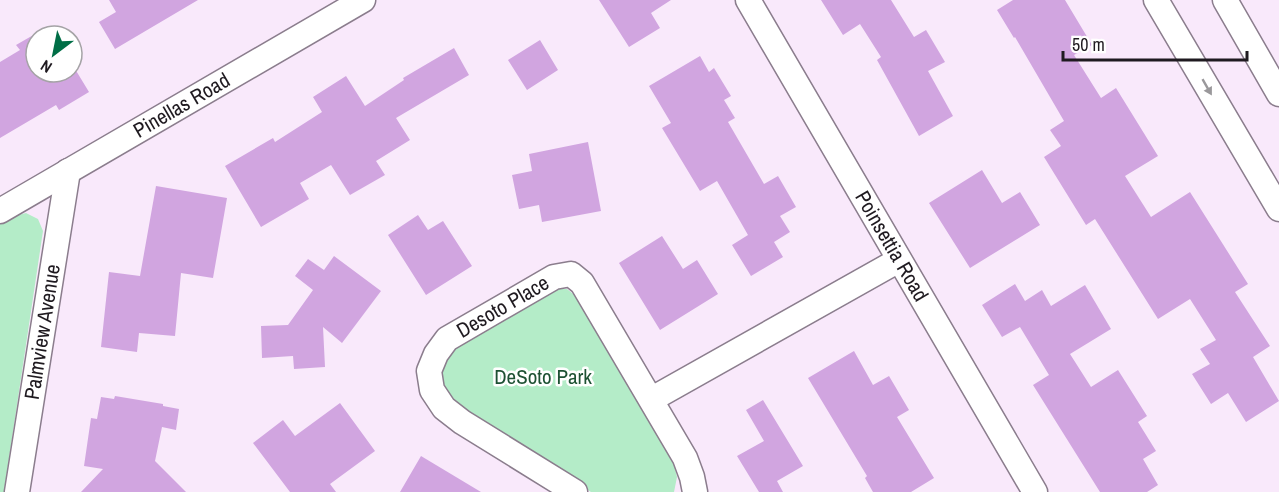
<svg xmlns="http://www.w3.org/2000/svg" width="1279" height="492" font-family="'Archivo Narrow',sans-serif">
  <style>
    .green { fill: #b4ecc8 }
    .building { fill: #d1a5e0 }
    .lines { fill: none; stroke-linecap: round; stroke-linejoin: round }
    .street-casing { stroke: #8b7d8d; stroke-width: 27 }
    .street { stroke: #fff; stroke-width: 24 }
    .oneway { fill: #9a989b }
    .labels { text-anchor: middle; stroke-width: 5; stroke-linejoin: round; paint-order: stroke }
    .street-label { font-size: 21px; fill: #1f1a20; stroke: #fff }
    .park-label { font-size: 21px; fill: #1d5133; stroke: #fff }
  </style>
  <rect width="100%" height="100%" fill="#f9e9fb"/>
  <path class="green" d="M 26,213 L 38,219 L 43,231 L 4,492 L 0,492 L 0,223 L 11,217 Z
    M 554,289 L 567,289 L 577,297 L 672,456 L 677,477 L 674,492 L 591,492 L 450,400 L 438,379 L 444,353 Z"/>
  <path class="building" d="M 109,0 L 198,0 L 115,49 L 99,22 L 116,12 Z
    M 599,0 L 671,0 L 651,13 L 660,28 L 629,47 Z
    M 821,0 L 891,0 L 914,37 L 926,30 L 945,62 L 928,71 L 953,116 L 919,136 L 877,60 L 881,57 L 860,24 L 843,35 Z
    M 1013,0 L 1065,0 L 1092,45 L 1074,55 L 1101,98 L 1116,88 L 1158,156 L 1125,176 L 1151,217 L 1190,192 L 1248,284 L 1235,292 L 1270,346 L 1253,357 L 1279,401 L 1246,422 L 1228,393 L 1211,404 L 1192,374 L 1210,364 L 1200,349 L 1216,340 L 1190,299 L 1158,319 L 1095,219 L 1086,225 L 1044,157 L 1061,146 L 1050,130 L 1064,121 L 1015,37 L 1014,38 L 997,10 Z
    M 49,26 L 55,36 L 36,36 L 36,72 L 72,72 L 72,64 L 89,92 L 59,110 L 56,105 L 0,138 L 0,62 L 20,50 L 16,45 Z
    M 540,40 L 558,70 L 527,90 L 508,60 Z
    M 454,48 L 469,75 L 396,118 L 410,140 L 376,161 L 385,175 L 350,195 L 331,165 L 300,183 L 309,199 L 261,227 L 225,166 L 273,138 L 275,142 L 322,112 L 313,97 L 346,76 L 365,106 L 404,80 L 403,78 Z
    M 700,56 L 709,72 L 714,68 L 731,96 L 724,100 L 735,118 L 728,122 L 764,184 L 778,176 L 796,207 L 780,216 L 790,232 L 774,242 L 783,257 L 751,276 L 732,245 L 748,235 L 717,181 L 700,191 L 662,128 L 671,123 L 649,86 Z
    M 588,142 L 601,211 L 542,222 L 539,205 L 519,209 L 512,175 L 532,171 L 529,154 Z
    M 982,170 L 1002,203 L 1020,192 L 1040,225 L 970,268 L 929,203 Z
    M 156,186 L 227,198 L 213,278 L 181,273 L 175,336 L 139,333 L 137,352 L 101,347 L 109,272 L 140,276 Z
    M 418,215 L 428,230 L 443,221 L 472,266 L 426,295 L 388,235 Z
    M 662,236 L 683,269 L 697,260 L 718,294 L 660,330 L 619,263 Z
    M 334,256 L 381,291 L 342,343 L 323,327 L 325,367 L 294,369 L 293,356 L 262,358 L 261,326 L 288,325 L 313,290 L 295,276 L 308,259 L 324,270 Z
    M 1015,284 L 1025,301 L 1042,290 L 1051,306 L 1085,285 L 1111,329 L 1070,354 L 1091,387 L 1118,370 L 1147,416 L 1138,422 L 1156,451 L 1143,459 L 1158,485 L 1147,492 L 1100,492 L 1033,385 L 1049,375 L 1020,327 L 1002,337 L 982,305 Z
    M 854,351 L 873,385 L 889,376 L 909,410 L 897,417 L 934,478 L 911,492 L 873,492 L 865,478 L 867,476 L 808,378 Z
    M 115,396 L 163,404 L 163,406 L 179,409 L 176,430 L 162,427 L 155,461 L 186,492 L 81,492 L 103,469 L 84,466 L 91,418 L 97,419 L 101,397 L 114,399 Z
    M 763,400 L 803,466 L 777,481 L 783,492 L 759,492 L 737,456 L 764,441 L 746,410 Z
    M 340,403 L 375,451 L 330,484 L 336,492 L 290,492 L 253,443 L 283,420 L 295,436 Z
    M 421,456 L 481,492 L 400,492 Z"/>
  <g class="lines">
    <defs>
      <g id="street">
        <path id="s1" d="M 748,0 L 1035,492"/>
        <path d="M 1156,0 L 1279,209"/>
        <path d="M 1225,0 L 1279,94"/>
        <path id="s2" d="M 0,211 L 363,0"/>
        <path d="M 652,399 L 899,260"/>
        <path id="s3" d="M 17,492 L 68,171"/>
        <path id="s4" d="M 575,492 L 462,422 L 444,408 L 432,390 L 429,371 L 436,354 L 447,339 L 554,277 L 571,274 L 582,283 L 685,458 L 692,477 L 695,492"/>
      </g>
    </defs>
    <use href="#street" class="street-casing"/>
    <use href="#street" class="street"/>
  </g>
  <defs><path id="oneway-solid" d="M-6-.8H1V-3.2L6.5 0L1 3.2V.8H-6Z" transform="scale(1.5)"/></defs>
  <use class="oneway" href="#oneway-solid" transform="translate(1207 87) rotate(60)"/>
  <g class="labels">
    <g class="street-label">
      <text dy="7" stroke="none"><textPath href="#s2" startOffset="210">Pinellas Road</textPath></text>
      <text dy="7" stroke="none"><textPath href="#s1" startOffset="285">Poinsettia Road</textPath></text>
      <text dy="7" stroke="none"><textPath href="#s4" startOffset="298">Desoto Place</textPath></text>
      <text dy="7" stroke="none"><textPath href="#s3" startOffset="162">Palmview Avenue</textPath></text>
    </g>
    <g class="park-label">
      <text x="543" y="384">DeSoto Park</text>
    </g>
  </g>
  <g transform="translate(54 54) rotate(212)"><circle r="28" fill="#ffffff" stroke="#a5a3a6" stroke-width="1.5"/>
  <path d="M0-4.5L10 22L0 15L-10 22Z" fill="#006e46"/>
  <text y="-9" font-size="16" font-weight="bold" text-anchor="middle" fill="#1f1a20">N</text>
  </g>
  <path d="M1063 51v9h184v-9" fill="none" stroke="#1f1a20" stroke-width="3"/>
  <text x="1072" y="51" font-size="18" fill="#1f1a20" stroke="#ffffff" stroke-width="4.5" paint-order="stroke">50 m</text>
</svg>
